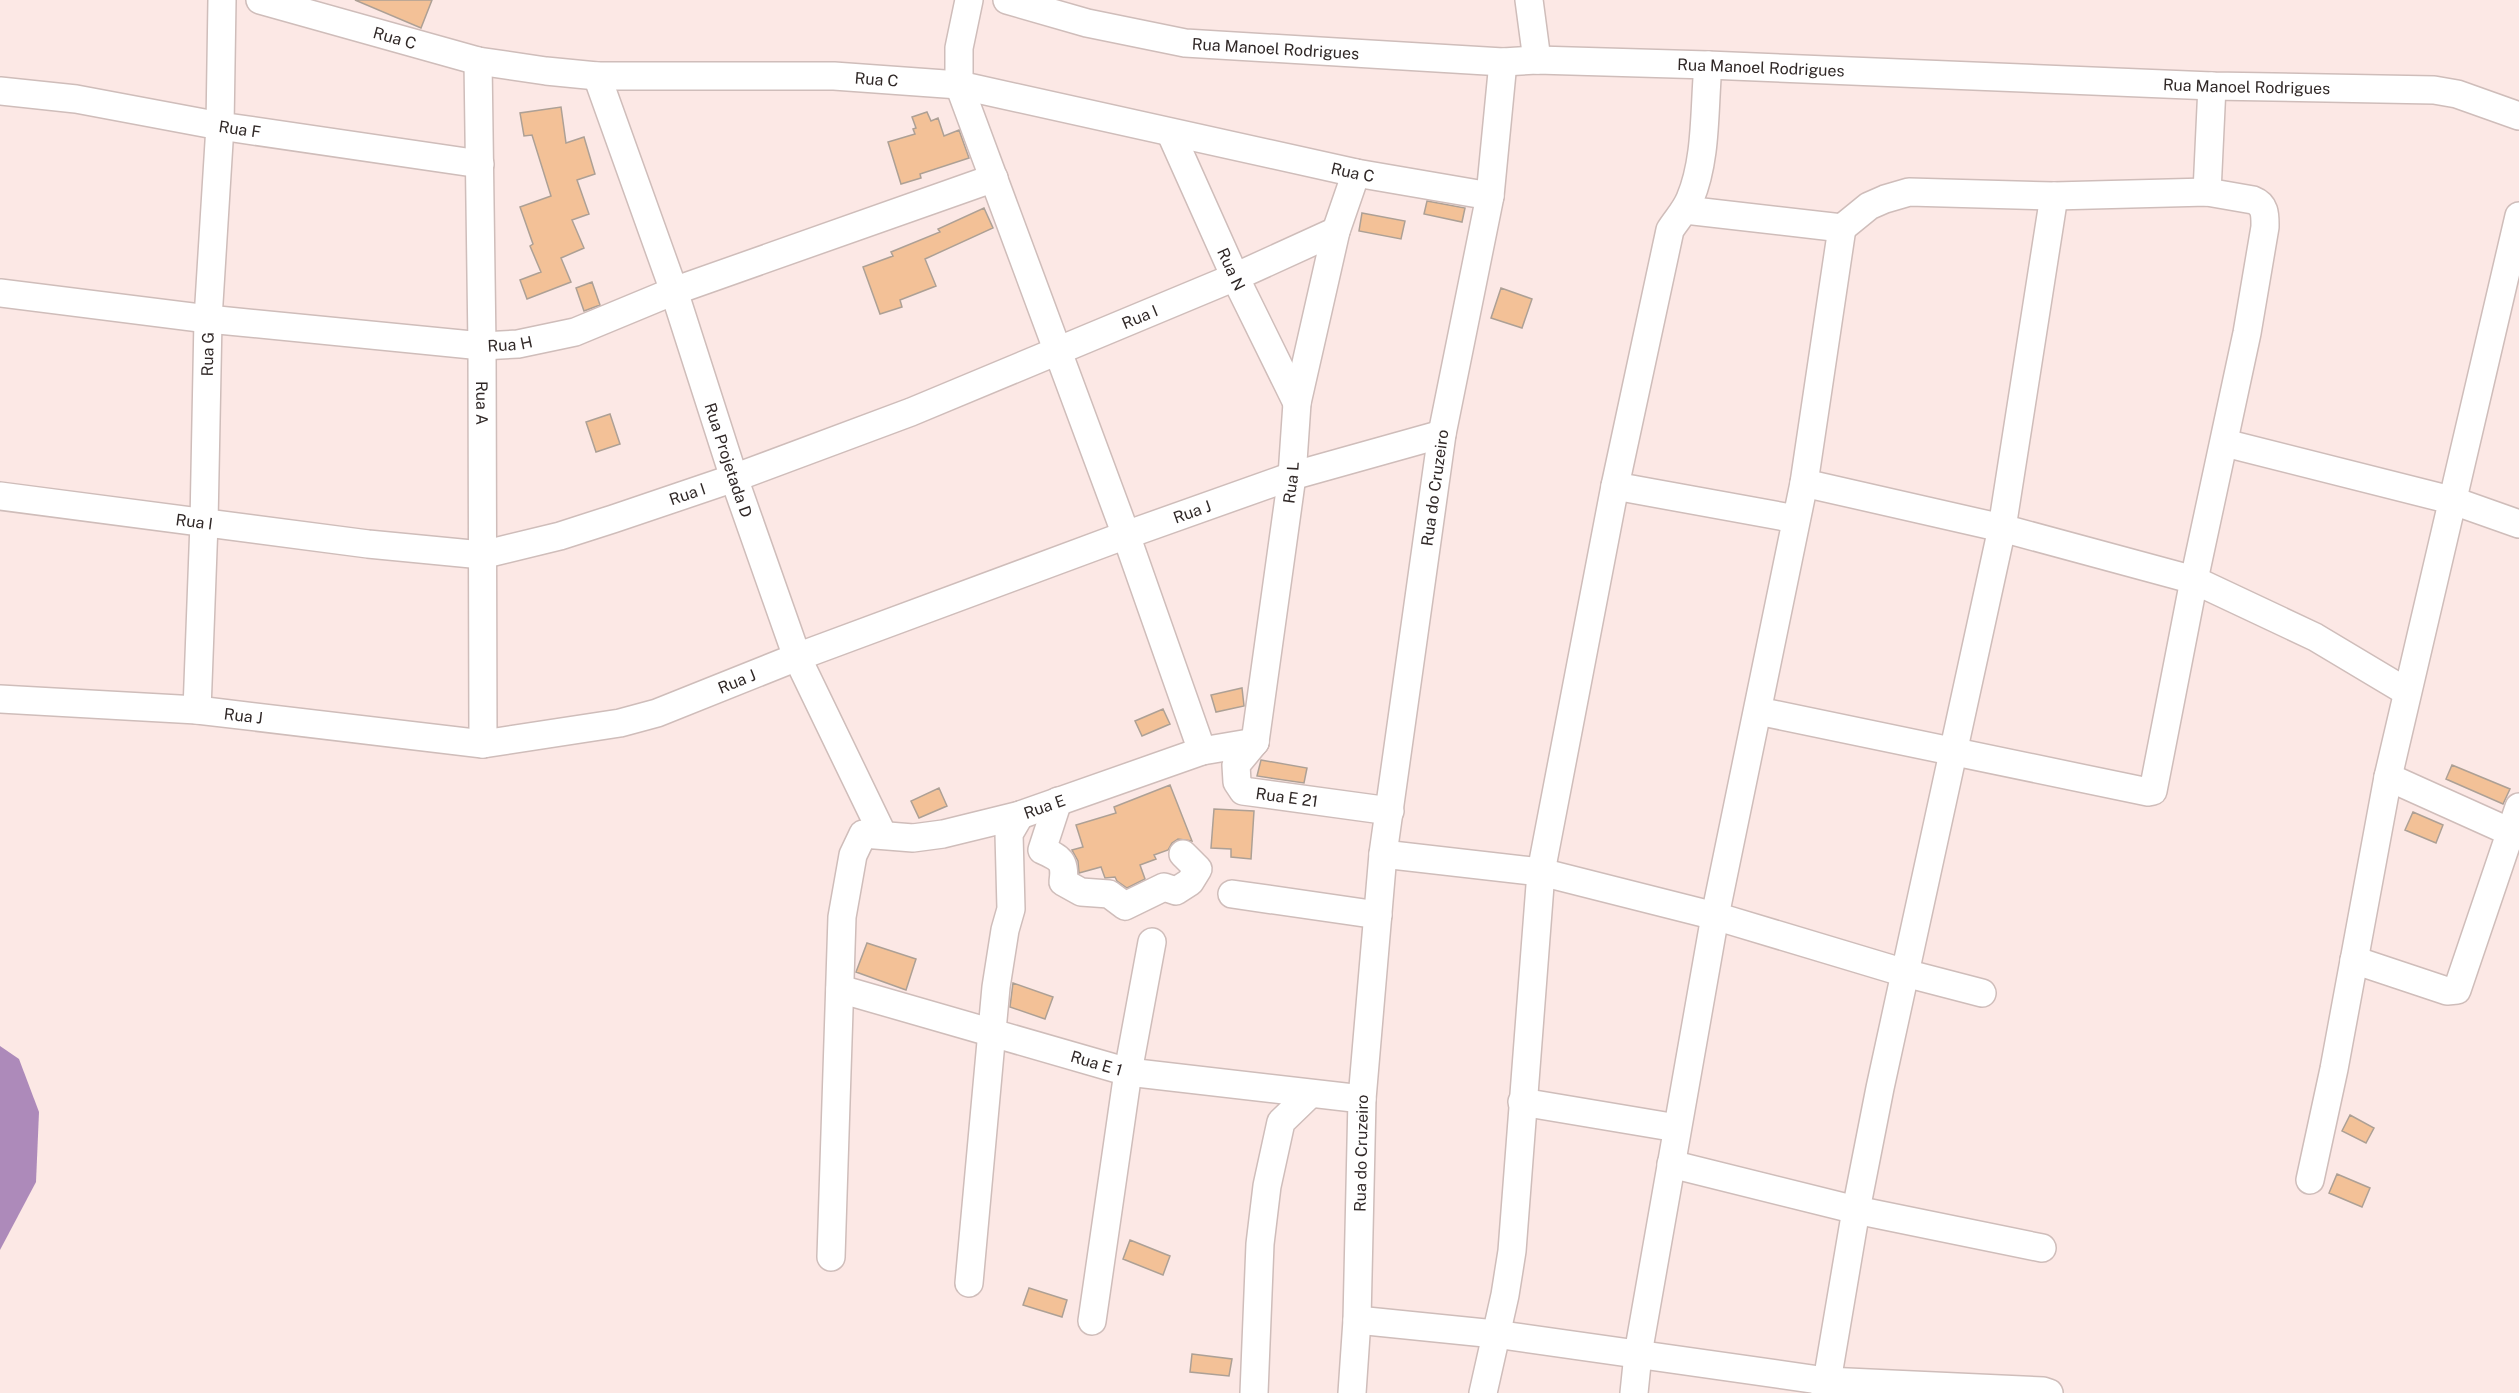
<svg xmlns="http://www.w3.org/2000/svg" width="2519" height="1393" font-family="'Public Sans',sans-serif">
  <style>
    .water { fill: #ad8aba }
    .building { fill: #f3c197; stroke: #ada095; stroke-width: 1.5 }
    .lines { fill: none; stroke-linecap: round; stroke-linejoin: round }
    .minor-casing { stroke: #cfbdba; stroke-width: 30 }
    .minor { stroke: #fff; stroke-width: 27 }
    .labels { text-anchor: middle; stroke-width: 4.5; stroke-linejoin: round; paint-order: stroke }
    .street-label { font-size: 16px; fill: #302827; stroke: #fce8e5 }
  </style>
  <rect width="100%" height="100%" fill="#fce8e5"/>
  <path class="water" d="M 0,1046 L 19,1059 L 39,1112 L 36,1182 L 0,1250 Z"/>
  <path class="building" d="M 355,0 L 432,0 L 421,28 Z
    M 561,107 L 566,143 L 584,137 L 595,174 L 577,180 L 589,214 L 572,220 L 584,248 L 561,258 L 571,282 L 527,299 L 520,280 L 541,272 L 530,246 L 533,244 L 520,207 L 551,196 L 532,135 L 524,136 L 520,113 Z
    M 927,112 L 931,121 L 938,118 L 944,136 L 959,130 L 969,158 L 920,174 L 921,178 L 901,184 L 888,142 L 915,134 L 913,129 L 916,128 L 912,117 Z
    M 1427,201 L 1465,208 L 1462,222 L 1424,214 Z
    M 984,208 L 993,228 L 925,259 L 936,286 L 900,300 L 902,307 L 880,314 L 863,267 L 893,256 L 891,252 L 940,232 L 938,229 Z
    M 1362,213 L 1405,221 L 1401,239 L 1359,231 Z
    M 592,282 L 600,305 L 584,311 L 576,288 Z
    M 1501,288 L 1532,299 L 1522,328 L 1491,318 Z
    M 610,414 L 620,444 L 596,452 L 586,422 Z
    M 1242,688 L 1244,706 L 1216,712 L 1211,695 Z
    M 1163,709 L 1170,724 L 1142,736 L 1135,721 Z
    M 1261,760 L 1307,768 L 1304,783 L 1257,776 Z
    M 2452,765 L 2510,789 L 2503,804 L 2446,779 Z
    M 1170,785 L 1192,841 L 1178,839 L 1172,843 L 1168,850 L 1154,855 L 1156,859 L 1140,865 L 1145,879 L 1127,888 L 1117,881 L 1115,877 L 1105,878 L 1101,867 L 1079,873 L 1078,861 L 1072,850 L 1083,847 L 1076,825 L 1116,813 L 1114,807 Z
    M 939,788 L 947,806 L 919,818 L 911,801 Z
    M 1214,809 L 1254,811 L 1251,859 L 1231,857 L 1231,849 L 1211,848 Z
    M 2413,812 L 2443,825 L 2436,843 L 2405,830 Z
    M 867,943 L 916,959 L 906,990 L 856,972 Z
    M 1013,983 L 1053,997 L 1045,1019 L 1010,1007 Z
    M 2350,1115 L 2374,1128 L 2366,1143 L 2342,1131 Z
    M 2337,1174 L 2370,1188 L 2362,1207 L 2329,1193 Z
    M 1130,1240 L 1170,1256 L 1163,1275 L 1123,1259 Z
    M 1029,1288 L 1067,1300 L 1062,1317 L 1023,1305 Z
    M 1192,1354 L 1232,1359 L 1229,1376 L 1190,1372 Z"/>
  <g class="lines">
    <defs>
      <g id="minor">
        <path id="s1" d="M 260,0 L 478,61 L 546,71 L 597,76 L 834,76 L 959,85 L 1356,173 L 1490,196"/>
        <path d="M 969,0 L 959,48 L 959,85 L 1126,535 L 1202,751"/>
        <path id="s2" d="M 1007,0 L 1087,23 L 1185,43 L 1503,62 L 1537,60 L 1708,65 L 2212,86 L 2434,90 L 2457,94 L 2519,116"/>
        <path d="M 1529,0 L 1537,60"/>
        <path id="s3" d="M 478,61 L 482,346 L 483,744"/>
        <path id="s4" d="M 597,76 L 674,291 L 734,478 L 797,657 L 883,835"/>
        <path id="s5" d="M 0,91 L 76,99 L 220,126 L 480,164"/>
        <path id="s6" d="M 1171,134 L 1235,277 L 1297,403"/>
        <path d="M 2207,192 L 2212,86"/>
        <path d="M 1685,210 L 1842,228 L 1869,206 L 1885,199 L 1909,192 L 2054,196 L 2207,192 L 2253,200 C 2266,205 2265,216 2265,227 L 2247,333 L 2194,580 L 2153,791 L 2148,792 L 1758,711"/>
        <path id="s7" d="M 0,293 L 208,319 L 482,346 L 518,344 L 575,332 L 674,291 L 994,178"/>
        <path d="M 2225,443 L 2451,500 L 2519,524"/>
        <path d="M 1804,483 L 2002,528 L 2194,580 L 2315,637 L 2407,692"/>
        <path d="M 1615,486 L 1796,519"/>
        <path id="s8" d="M 0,496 L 368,544 L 482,555 L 560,536 L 613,519 L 734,478 L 911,412 L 1235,277 L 1336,231"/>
        <path id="s9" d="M 0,699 L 197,710 L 483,744 L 620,723 L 657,713 L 797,657 L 1126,535 L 1292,476 L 1442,434"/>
        <path id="s10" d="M 197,710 L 204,523 L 208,319 L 220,126 L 222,0"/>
        <path id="s11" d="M 1255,742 L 1292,476 L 1297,403 L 1336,231 L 1356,173"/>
        <path id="s12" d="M 1255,742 L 1236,765 L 1237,782 L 1243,791 L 1390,811"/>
        <path d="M 2388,777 L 2519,836"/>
        <path d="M 1058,801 L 1042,850 C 1060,858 1066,861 1063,882 L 1081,892 L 1109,894 L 1125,906 L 1164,887 L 1176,891 L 1190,882 L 1198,869 L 1183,854"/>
        <path d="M 1383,854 L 1541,872 L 1715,916 L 1905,973 L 1982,993"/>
        <path d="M 1232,894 L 1378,915"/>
        <path d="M 2354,960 L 2447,991 L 2457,990 L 2519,807"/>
        <path id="s13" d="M 840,989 L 1128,1072 L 1362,1099"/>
        <path d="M 1522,1102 L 1677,1128"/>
        <path d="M 1671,1164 L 1856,1210 L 2042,1248"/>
        <path d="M 2310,1180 L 2334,1069 L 2388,777 L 2519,216"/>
        <path id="s14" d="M 831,1257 L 842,917 L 853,855 L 863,834 L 913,838 L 943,834 L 1020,815 L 1202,751 L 1255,742"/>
        <path d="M 969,1283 L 996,987 L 1005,930 L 1011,909 L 1009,834 L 1020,815"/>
        <path d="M 1357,1320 L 1495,1334 L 1826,1381 L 2043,1391 L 2049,1393"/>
        <path d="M 1092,1321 L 1128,1072 L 1152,942"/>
        <path d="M 1254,1393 L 1260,1244 L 1267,1186 L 1281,1122 L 1310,1094"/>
        <path id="s15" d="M 1352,1393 L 1357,1320 L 1362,1099 L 1383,854 L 1442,434 L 1490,196 L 1503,62"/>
        <path d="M 1483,1393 L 1505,1295 L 1512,1251 L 1541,872 L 1615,486 L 1670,230 C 1677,219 1685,211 1690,199 C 1707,159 1704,108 1708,65"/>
        <path d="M 1634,1393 L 1638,1354 L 1715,916 L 1804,483 L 1842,228"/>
        <path d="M 1825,1393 L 1856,1210 L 1880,1088 L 2002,528 L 2054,196"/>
      </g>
    </defs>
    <use href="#minor" class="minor-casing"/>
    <use href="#minor" class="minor"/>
  </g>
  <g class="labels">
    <g class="street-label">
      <text dy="6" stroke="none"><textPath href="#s1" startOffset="140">Rua C</textPath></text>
      <text dy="6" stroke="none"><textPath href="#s2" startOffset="274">Rua Manoel Rodrigues</textPath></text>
      <text dy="6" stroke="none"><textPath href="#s2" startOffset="760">Rua Manoel Rodrigues</textPath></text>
      <text dy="6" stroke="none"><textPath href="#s1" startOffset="626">Rua C</textPath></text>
      <text dy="6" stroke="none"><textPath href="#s2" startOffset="1246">Rua Manoel Rodrigues</textPath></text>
      <text dy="6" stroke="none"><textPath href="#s5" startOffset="243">Rua F</textPath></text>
      <text dy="6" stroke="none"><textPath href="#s1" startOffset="1112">Rua C</textPath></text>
      <text dy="6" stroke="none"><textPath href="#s6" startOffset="148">Rua N</textPath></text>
      <text dy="6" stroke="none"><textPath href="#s8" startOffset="1186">Rua I</textPath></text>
      <text dy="6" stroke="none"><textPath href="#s7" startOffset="513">Rua H</textPath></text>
      <text dy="6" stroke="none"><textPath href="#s10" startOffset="356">Rua G</textPath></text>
      <text dy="6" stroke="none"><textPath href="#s3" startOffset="342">Rua A</textPath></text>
      <text dy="6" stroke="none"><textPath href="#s4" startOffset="406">Rua Projetada D</textPath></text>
      <text dy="6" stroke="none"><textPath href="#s11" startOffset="262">Rua L</textPath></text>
      <text dy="6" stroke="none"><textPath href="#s15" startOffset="910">Rua do Cruzeiro</textPath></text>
      <text dy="6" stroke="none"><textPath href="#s8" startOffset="700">Rua I</textPath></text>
      <text dy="6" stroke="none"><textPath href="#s9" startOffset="1234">Rua J</textPath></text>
      <text dy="6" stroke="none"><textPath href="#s8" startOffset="196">Rua I</textPath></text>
      <text dy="6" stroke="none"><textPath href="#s9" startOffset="748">Rua J</textPath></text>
      <text dy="6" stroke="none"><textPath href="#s9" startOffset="244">Rua J</textPath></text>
      <text dy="6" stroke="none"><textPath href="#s12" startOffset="102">Rua E 21</textPath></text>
      <text dy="6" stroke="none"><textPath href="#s14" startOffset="612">Rua E</textPath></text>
      <text dy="6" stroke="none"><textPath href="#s13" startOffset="267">Rua E 1</textPath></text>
      <text dy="6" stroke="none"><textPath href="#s15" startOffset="240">Rua do Cruzeiro</textPath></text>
    </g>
  </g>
</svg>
